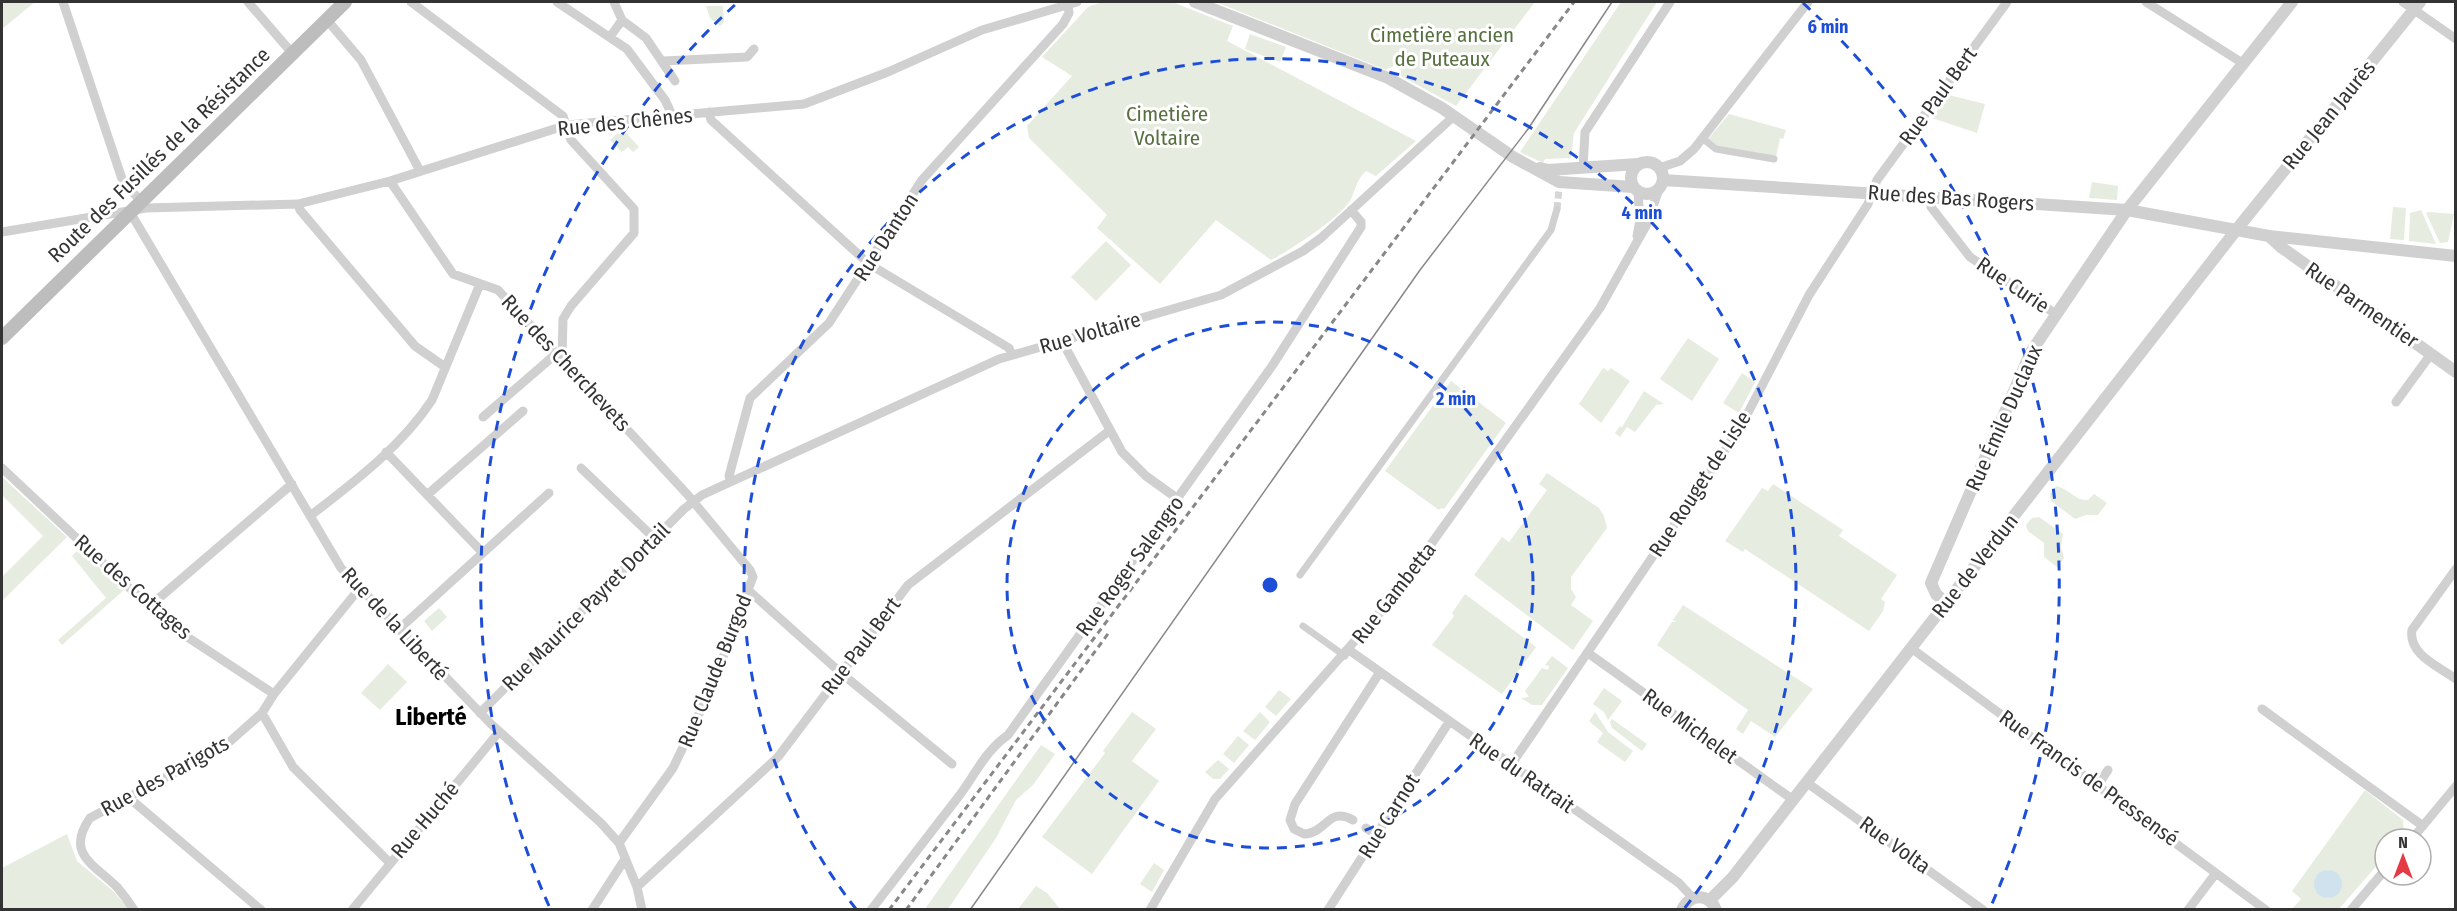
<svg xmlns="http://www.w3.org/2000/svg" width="2457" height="911" font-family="'Fira Sans Condensed',sans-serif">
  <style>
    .green { fill: #e6ecdf }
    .water { fill: #cfe2ee }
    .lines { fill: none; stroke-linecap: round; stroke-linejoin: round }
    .pedestrian-tunnel { stroke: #d6d6d6; stroke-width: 7; stroke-dasharray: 7 3.5; stroke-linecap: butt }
    .pedestrian { stroke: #d0d0d0; stroke-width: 7 }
    .minor { stroke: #d0d0d0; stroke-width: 9 }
    .tertiary { stroke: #d0d0d0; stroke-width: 12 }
    .secondary { stroke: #bdbdbd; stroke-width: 14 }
    .tram { stroke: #888; stroke-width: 1.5 }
    .rail { stroke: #888; stroke-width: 3; stroke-dasharray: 6 4.5; stroke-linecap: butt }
    .ring { fill: none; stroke: #1d4ed8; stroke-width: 3; stroke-dasharray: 10 8 }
    .labels { text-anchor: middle; stroke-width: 6; stroke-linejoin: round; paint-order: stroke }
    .park-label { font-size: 21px; fill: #56703f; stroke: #fff }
    .street-label { font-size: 21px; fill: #333; stroke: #fff }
    .quarter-label { font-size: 24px; font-weight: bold; fill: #000; stroke: #fff }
    .centre { fill: #1d4ed8; stroke: #fff; stroke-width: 3 }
    .ring-label { font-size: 18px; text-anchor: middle; font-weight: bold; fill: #1d4ed8; stroke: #fff; stroke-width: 6; stroke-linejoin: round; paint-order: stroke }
  </style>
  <rect width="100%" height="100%" fill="#fff"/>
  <path class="green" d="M 2,2 L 35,2 L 2,29 Z
    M 1102,2 L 1172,2 L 1233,26 L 1227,41 L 1416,141 L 1376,176 L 1366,171 C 1357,179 1356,188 1351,199 C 1343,216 1289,251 1271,260 L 1216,220 L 1160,284 L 1097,228 L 1107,215 L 1029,138 L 1027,126 L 1072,76 L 1042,57 L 1088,7 Z
    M 1216,2 L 1535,2 L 1456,106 L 1401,76 L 1401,70 L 1395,65 L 1386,70 Z
    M 1621,2 L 1657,2 L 1574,133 L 1571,158 L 1545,159 L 1543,163 L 1520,152 Z
    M 706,6 L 723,6 L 724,22 L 720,26 L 710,18 Z
    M 1250,34 L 1286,47 L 1280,62 L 1245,49 Z
    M 1949,95 L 1985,104 L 1977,133 L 1932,118 Z
    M 1729,114 L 1786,130 L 1783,139 L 1780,138 L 1776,157 L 1720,147 L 1708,139 Z
    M 617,134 L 627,134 L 639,147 L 633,152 L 628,147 L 622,152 L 610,140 Z
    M 2092,182 L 2118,186 L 2117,200 L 2089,198 Z
    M 2393,207 L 2406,208 L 2404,240 L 2390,239 Z
    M 2421,210 L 2436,244 L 2409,241 L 2410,213 Z
    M 2429,212 L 2454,214 L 2448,242 L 2440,243 L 2426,213 Z
    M 1106,241 L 1131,265 L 1096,301 L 1071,277 Z
    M 1688,338 L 1719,359 L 1692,401 L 1660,379 Z
    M 1603,368 L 1608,371 L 1611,368 L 1630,381 L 1601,423 L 1579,404 Z
    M 1742,373 L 1755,382 L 1739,413 L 1723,403 Z
    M 1451,381 L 1506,423 L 1444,509 L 1441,508 L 1439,510 L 1385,471 Z
    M 1644,391 L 1664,404 L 1656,405 L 1635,432 L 1627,427 L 1620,437 L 1615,433 L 1620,426 L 1622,427 Z
    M 1547,473 L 1599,508 L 1604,516 L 1607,528 L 1571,577 L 1571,589 L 1576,597 L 1571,605 L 1593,621 L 1573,650 L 1474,575 L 1502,537 L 1509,542 L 1547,490 L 1539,484 Z
    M 2,477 L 67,537 L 2,601 L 2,577 L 43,536 L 2,495 Z
    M 1773,484 L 1843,530 L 1839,536 L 1897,575 L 1881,599 L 1885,602 L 1883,611 L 1869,631 L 1745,549 L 1743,552 L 1725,541 L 1762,488 L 1768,491 Z
    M 2056,486 C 2068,488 2075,501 2088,500 L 2094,494 L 2107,503 L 2098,515 L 2086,515 L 2075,519 L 2051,501 L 2050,494 Z
    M 2039,517 L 2063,534 L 2061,547 L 2064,558 L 2057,567 L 2044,557 L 2044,543 L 2028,531 L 2026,525 L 2032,518 Z
    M 79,549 L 124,590 L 62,645 L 58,640 L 106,598 L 72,556 Z
    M 1465,594 L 1536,647 L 1502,694 L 1432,645 L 1454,616 L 1452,613 Z
    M 1683,605 L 1813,689 L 1775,737 L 1751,721 L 1743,734 L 1736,729 L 1748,710 L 1657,645 L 1672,622 L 1676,622 L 1673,620 Z
    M 439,608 L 447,617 L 432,631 L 424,621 Z
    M 1552,656 L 1568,668 L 1542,705 L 1532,705 L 1521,698 L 1529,697 L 1525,691 L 1542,668 L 1548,670 L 1549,666 L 1545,665 Z
    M 388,664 L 407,682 L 380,710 L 361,693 Z
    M 1604,688 L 1622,701 L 1608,720 L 1604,712 L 1593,704 Z
    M 1279,690 L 1291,699 L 1276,716 L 1265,707 Z
    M 1132,712 L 1156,729 L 1132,761 L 1159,781 L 1092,874 L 1042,837 L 1105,753 L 1103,751 Z
    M 1260,712 L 1270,722 L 1255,740 L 1243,731 Z
    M 1595,712 L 1608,732 L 1633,751 L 1625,762 L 1597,742 L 1603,733 L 1589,721 Z
    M 1612,719 L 1647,744 L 1642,751 L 1612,728 L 1610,722 Z
    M 1238,736 L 1249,745 L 1234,763 L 1223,754 Z
    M 1041,745 L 1055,754 L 1033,785 L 1016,800 L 996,838 L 948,909 L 925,909 Z
    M 1218,760 L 1229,769 L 1220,779 L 1213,779 L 1205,772 Z
    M 2365,790 L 2403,820 L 2404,833 L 2400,839 L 2385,839 L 2385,856 L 2339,909 L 2292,909 L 2301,899 L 2292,891 Z
    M 67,834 L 77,861 L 113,891 L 129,909 L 2,910 L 2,868 Z
    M 1154,863 L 1164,870 L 1152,892 L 1140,884 Z
    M 1036,886 L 1047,893 L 1060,909 L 1018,909 Z"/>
  <path class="water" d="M2314 884a14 14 0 1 1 28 0a14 14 0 1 1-28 0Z"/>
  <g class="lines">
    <path class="pedestrian-tunnel" d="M 1557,209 L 1559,189"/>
    <path class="pedestrian" d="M 1702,138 L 1716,149 L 1774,159
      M 1300,575 L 1551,230 L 1557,209
      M 1303,626 L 1345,656"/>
    <path class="minor" d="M 63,2 L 123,182 L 141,201
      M 248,2 L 292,53
      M 411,2 L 563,116 L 571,140 L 634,209 L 634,233 L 571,306 L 563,319 L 562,358
      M 557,2 L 627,49 L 665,100 L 672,115
      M 2146,2 L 2244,64
      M 2403,2 L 2456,39
      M 327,20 L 361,60 L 420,171
      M 622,20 L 646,38 L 675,81
      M 610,37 L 622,20 L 614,2
      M 664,61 L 747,57 L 754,49
      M 709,112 L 711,120 L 869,264 L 1009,348 L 1012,355
      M 1583,168 L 1585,132 L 1670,2
      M 1659,168 L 1680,161 L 1694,149 L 1808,2
      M 390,181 L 453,274 L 498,290 L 687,494 L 750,570 L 753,577 L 748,590 L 712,687 L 673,768 L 619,843
      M 1931,197 L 1931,207 L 1970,257 L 2056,314
      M 298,204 L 300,210 L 415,346 L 445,367
      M 130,212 L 341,568 L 491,724 L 601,823 L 619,843 L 637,887 L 642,910
      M 2,232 L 146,208 L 298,204 L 390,181 L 567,125 L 804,104 L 888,72 L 982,30 L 1077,2
      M 1637,236 L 1640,220 L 1638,192
      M 1062,341 L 1122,452 L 1146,476 L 1178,499
      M 2396,402 L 2431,354
      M 483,417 L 557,353
      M 386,452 L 483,553
      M 2,468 L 169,625 L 274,694
      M 581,468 L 654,538
      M 731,481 L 729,476 L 750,398 L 829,323 L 922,180 L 1063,24 L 1069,13 L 1068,5
      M 427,495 L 523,411
      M 310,516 C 354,482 401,447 432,400 L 480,284
      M 2456,569 L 2412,630 C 2408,654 2438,666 2456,679
      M 748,590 L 841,673 L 952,764
      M 151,605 L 292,484
      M 398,630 L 549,493
      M 1911,648 L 2266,910
      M 1349,650 L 1679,883 L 1693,898
      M 1588,653 L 1792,799
      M 2262,709 L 2423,826
      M 262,713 L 293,767 L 390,863
      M 480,713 L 684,509 L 702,495 L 999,359 L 1221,295 L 1303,251 L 1321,238 L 1454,116
      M 1511,765 L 1740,428 L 1809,295 L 1868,204 L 1877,180 L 2007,2
      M 1806,782 L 1983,910
      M 2098,785 L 2108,770
      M 128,797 L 261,910
      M 1353,820 C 1328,806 1327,833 1304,834 L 1294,829 L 1290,820 L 1295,804 L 1380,672
      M 1366,828 L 1377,835
      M 2412,839 L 2456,786
      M 637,887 L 778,757 L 908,585 L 1109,431
      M 134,910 C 129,902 123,894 117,887 C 94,864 65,854 90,818 L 226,745 L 262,713 L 274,694 L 359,589
      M 352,910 L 499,732
      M 592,910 L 625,859
      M 871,910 C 900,872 930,834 959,796 C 975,775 985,751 1008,735 L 1272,366 L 1361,227 L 1361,222 L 1351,210
      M 1150,910 L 1215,799 L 1391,600 L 1600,308 L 1647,224 L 1659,189
      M 1328,910 L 1449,722
      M 2188,910 L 2216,873
      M 2351,910 L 2385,870"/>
    <path class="tertiary" d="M 1195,2 L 1388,78 L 1442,108 L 1513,157 L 1559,182 L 1633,187
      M1631 178a16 16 0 1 1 32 0a16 16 0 1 1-32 0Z
      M 1540,168 L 1548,170 L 1638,164
      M 1663,180 L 2127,210 L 2269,236 L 2456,256
      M 2269,236 L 2281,247 L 2456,372
      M 1946,603 L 1936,594 L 1931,583 L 2031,352 L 2127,210 L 2292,2
      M 1710,900 L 1733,877 L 2237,229 L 2420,2
      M 1682,910 C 1690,893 1709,893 1716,910"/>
    <path class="secondary" d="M 2,338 L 345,2"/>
    <path class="tram" d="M 970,910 L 1420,270 L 1528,129 L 1612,2"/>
    <path class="rail" d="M 889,910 L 1574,2
      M 906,910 L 1110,631"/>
  </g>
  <g class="ring">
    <circle cx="1270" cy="585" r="263"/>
    <path d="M856 909A526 526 0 1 1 1684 909"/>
    <path d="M549 906A789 789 0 0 1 737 3M1803 3A789 789 0 0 1 1991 906"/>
  </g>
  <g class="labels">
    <g class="park-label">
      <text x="1442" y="42">Cimetière ancien<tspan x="1442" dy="24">de Puteaux</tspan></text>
      <text x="1167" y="121">Cimetière<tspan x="1167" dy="24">Voltaire</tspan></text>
    </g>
    <g class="street-label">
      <text transform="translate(1938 96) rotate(-54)" y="7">Rue Paul Bert</text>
      <text transform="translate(2329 115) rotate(-51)" y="7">Rue Jean Jaurès</text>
      <text transform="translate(625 122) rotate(-6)" y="7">Rue des Chênes</text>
      <text transform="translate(159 155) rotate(-44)" y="7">Route des Fusillés de la Résistance</text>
      <text transform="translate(1951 198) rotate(4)" y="7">Rue des Bas Rogers</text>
      <text transform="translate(886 237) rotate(-57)" y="7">Rue Danton</text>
      <text transform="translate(2013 285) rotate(34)" y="7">Rue Curie</text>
      <text transform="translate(2362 305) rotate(35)" y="7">Rue Parmentier</text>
      <text transform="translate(1090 333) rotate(-16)" y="7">Rue Voltaire</text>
      <text transform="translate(566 363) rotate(47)" y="7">Rue des Cherchevets</text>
      <text transform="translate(2004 418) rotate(-66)" y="7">Rue Émile Duclaux</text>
      <text transform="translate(1700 484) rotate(-57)" y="7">Rue Rouget de Lisle</text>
      <text transform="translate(1130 566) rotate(-54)" y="7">Rue Roger Salengro</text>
      <text transform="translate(1975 566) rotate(-52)" y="7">Rue de Verdun</text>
      <text transform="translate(133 587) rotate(41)" y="7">Rue des Cottages</text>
      <text transform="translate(1394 593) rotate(-52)" y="7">Rue Gambetta</text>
      <text transform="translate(586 607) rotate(-45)" y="7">Rue Maurice Payret Dortail</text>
      <text transform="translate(395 624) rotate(47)" y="7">Rue de la Liberté</text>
      <text transform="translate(861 646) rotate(-53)" y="7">Rue Paul Bert</text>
      <text transform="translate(715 671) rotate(-68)" y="7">Rue Claude Burgod</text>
      <text transform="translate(1690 726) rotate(36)" y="7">Rue Michelet</text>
      <text transform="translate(1522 773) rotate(35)" y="7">Rue du Ratrait</text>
      <text transform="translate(165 776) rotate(-29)" y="7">Rue des Parigots</text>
      <text transform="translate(2089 778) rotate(36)" y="7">Rue Francis de Pressensé</text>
      <text transform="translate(1389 816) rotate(-58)" y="7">Rue Carnot</text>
      <text transform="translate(425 820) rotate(-50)" y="7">Rue Huché</text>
      <text transform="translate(1895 845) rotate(36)" y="7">Rue Volta</text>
    </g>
    <g class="quarter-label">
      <text x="431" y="725">Liberté</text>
    </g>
  </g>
  <circle cx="1270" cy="585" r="9" class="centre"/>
  <g class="ring-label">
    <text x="1828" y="33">6 min</text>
    <text x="1642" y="219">4 min</text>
    <text x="1456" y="405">2 min</text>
  </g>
  <rect width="2457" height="911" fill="none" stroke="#333333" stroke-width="6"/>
  <g transform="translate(2403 857)"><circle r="28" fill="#ffffff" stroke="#adadad" stroke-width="1.5"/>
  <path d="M0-4.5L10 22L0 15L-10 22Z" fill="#e63946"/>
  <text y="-9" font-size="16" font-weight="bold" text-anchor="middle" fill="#333333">N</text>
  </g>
</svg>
